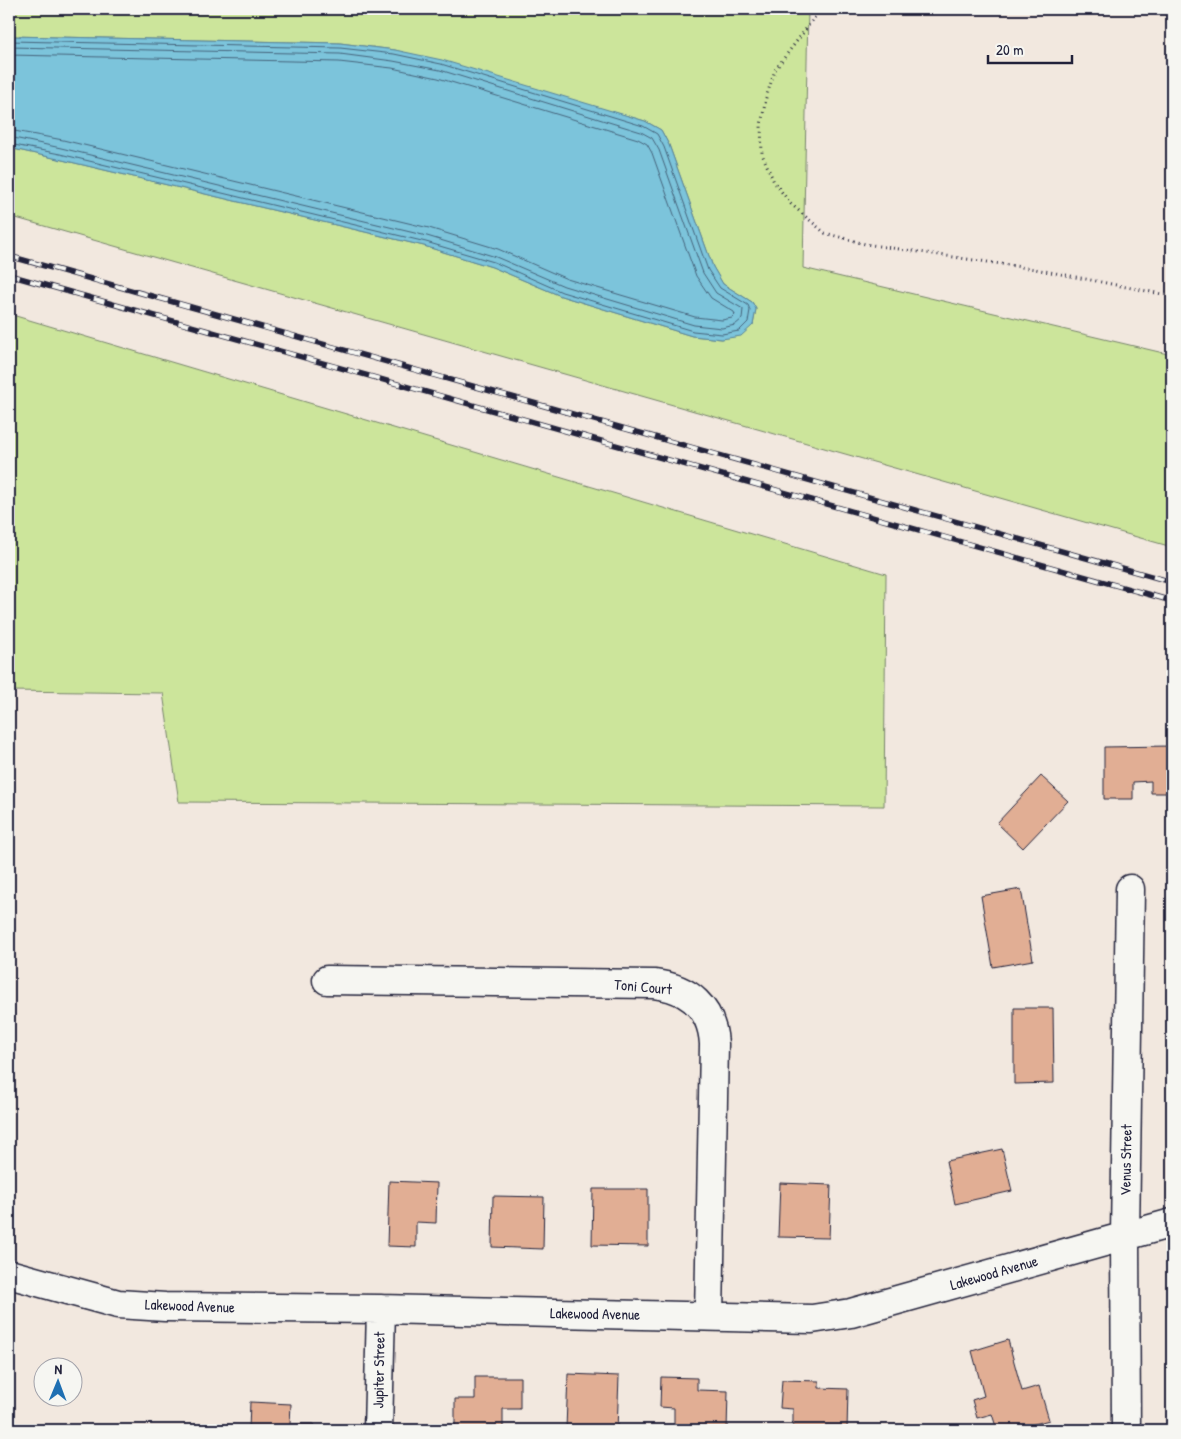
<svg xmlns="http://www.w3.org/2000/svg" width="1181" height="1439" font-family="'Patrick Hand',sans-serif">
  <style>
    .green { fill: #cce59b; stroke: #77846b }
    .water { fill: #7bc4db; stroke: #57839b }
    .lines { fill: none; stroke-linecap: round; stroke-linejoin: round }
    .shore { stroke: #46637b; stroke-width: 1 }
    .building { fill: #e1ae94; stroke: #22223b }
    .street-casing { stroke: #22223b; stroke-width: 31 }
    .path { stroke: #22223b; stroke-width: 3; stroke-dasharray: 1 4; stroke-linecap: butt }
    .street { stroke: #f6f6f2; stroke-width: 28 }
    .rail-casing { stroke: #22223b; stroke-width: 5.5 }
    .rail { stroke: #f6f6f2; stroke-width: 4; stroke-dasharray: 11; stroke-linecap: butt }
    .labels { text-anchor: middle; stroke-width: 5; stroke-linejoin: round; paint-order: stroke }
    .street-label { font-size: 15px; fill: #22223b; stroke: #f6f6f2 }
  </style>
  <rect width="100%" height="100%" fill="#f2e8df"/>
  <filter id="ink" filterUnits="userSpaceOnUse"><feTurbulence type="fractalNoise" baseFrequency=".02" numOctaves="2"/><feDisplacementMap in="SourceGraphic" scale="10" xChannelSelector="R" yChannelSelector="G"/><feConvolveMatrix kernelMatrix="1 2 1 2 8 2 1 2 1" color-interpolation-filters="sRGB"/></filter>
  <g filter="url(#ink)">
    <path class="green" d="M 9,9 L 808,9 L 803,268 L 1172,355 L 1172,547 L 9,216 L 9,148 L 58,159 L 424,246 L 492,267 L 561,296 L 692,336 L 722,339 L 753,325 L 756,309 L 752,302 L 723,284 L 713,267 L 669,145 L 661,130 L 645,121 L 395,50 L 340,43 L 9,36 Z
      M 9,314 L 886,574 L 884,806 L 179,802 L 163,693 L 9,691 Z"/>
    <path class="water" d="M 9,36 L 340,43 L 395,50 L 442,60 L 645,121 L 661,130 L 669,145 L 713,267 L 723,284 L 752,302 L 756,309 L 753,325 L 741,336 L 722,339 L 692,336 L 561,296 L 492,267 L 424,246 L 58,159 L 9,148 Z"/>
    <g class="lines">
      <path class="shore" d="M 9,41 L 340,48 L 394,54 L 441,64 L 643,126 L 657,134 L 664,147 L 708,270 L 720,288 L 748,305 L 750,310 L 748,322 L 739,331 L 722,334 L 693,331 L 562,292 L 494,262 L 426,242 L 60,154 L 9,144
        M 9,47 L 340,54 L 393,61 L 440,70 L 641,132 L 652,138 L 659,150 L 703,273 L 716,293 L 743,309 L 742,319 L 735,325 L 722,328 L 694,325 L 564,286 L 496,257 L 427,236 L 61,148 L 9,137
        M 9,55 L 339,62 L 392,68 L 438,78 L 638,139 L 647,144 L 652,153 L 696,276 L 711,298 L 734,312 L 735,315 L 732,318 L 722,320 L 695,317 L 567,279 L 498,249 L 429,228 L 63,140 L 9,130"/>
    </g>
    <path class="building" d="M 1171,746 L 1171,793 L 1151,793 L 1151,781 L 1133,782 L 1133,799 L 1104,799 L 1104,747 Z
      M 1041,776 L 1068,801 L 1023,848 L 997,823 Z
      M 1021,889 L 1033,960 L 993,967 L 981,896 Z
      M 1014,1008 L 1053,1008 L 1054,1083 L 1014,1084 Z
      M 1002,1149 L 1012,1191 L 955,1204 L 946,1161 Z
      M 389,1181 L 437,1183 L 436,1223 L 416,1222 L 416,1247 L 387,1246 Z
      M 780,1183 L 831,1185 L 829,1238 L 778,1237 Z
      M 593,1189 L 648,1189 L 648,1246 L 592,1245 Z
      M 493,1196 L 544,1197 L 543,1249 L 492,1247 Z
      M 1008,1340 L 1022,1391 L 1039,1386 L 1049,1420 L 1013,1430 L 997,1430 L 992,1414 L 977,1418 L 972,1400 L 984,1396 L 972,1351 Z
      M 568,1374 L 619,1376 L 617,1430 L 566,1429 Z
      M 475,1377 L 520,1377 L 520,1409 L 503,1409 L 503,1430 L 455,1430 L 455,1399 L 475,1399 Z
      M 661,1377 L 697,1378 L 697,1390 L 728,1391 L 727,1430 L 674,1430 L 674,1408 L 660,1407 Z
      M 782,1380 L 819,1381 L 819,1388 L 848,1389 L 847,1430 L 793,1430 L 793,1409 L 780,1408 Z
      M 250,1402 L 291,1404 L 290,1424 L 314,1424 L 314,1430 L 249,1430 Z"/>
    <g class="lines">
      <defs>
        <path id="street" d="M 327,980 L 654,984 C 689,988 712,1008 714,1044 L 709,1316
          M 9,1274 L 118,1304 L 165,1307 L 381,1309 L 812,1319 L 851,1313 L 1172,1223
          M 378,1430 L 381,1309
          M 1126,1430 L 1125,1236 L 1130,889"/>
      </defs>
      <use href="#street" class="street-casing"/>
      <path class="path" d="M 821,9 L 775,70 L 766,98 L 761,125 L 762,154 L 774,182 L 791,204 L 825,233 L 865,244 L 1035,269 L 1172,296"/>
      <use href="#street" class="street"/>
      <defs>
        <path id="rail" d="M 9,256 L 1172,582
          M 9,275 L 1172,601"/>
      </defs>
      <use href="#rail" class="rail-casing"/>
      <use href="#rail" class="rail"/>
    </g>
  </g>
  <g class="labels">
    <g class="street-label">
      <text transform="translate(643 987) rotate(5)" y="5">Toni Court</text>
      <text transform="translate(1126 1160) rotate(-89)" y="5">Venus Street</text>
      <text transform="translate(994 1273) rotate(-16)" y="5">Lakewood Avenue</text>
      <text transform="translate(190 1306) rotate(2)" y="5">Lakewood Avenue</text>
      <text transform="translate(595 1314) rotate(1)" y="5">Lakewood Avenue</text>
      <text transform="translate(379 1370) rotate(-89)" y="5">Jupiter Street</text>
    </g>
  </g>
  <rect width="1181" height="1439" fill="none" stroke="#f6f6f2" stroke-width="30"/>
  <rect x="15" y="15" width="1151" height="1409" fill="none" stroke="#22223b" stroke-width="2" filter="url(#ink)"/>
  <g transform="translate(58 1382) rotate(1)"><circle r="24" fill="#f6f6f2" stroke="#a1a1a9"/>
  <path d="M0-4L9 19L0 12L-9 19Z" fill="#1f6fb2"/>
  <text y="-8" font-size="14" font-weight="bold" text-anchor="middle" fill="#22223b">N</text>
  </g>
  <path d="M988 55v8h84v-8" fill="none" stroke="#22223b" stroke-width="2.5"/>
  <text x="996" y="55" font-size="15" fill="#22223b" stroke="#f6f6f2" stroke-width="4" paint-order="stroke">20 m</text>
</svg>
